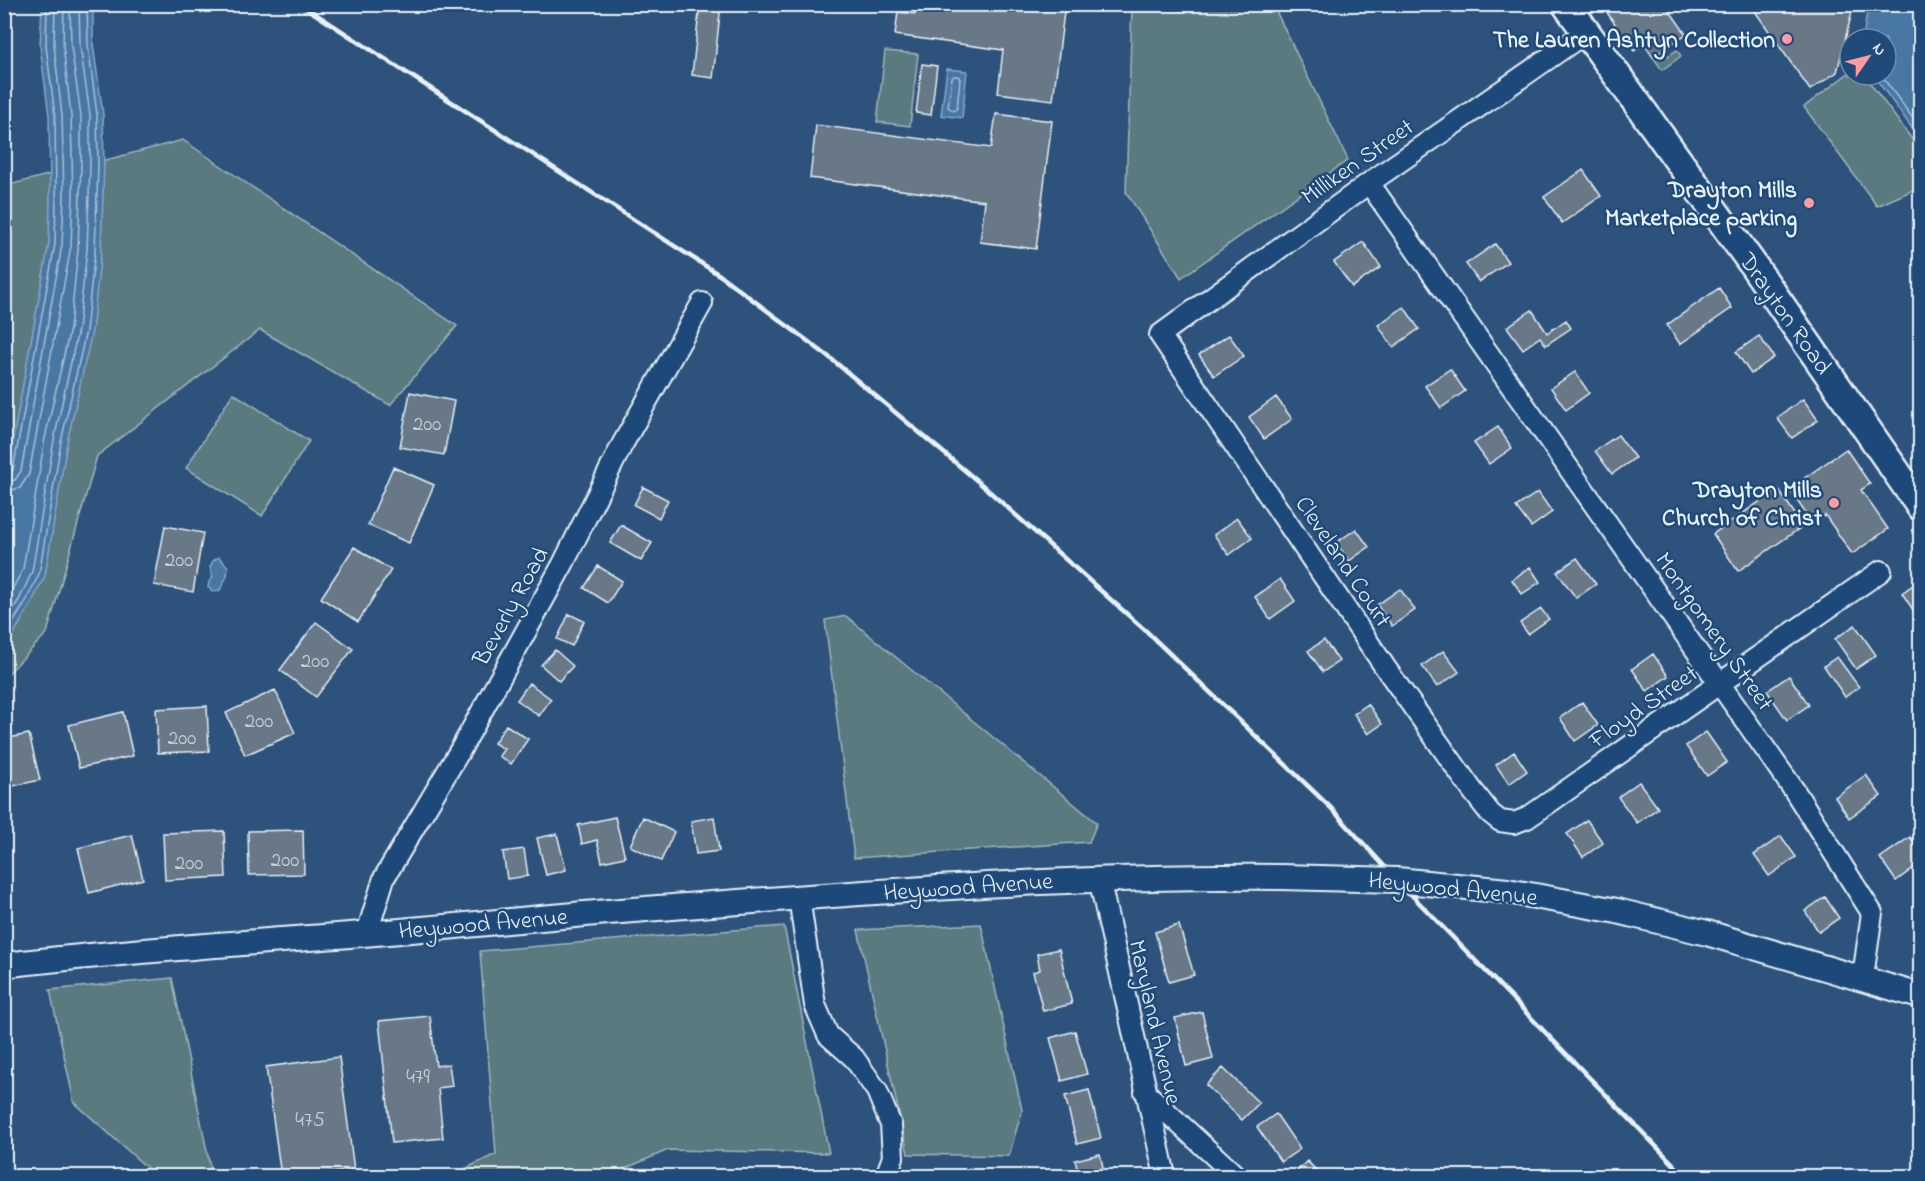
<svg xmlns="http://www.w3.org/2000/svg" width="1925" height="1181" font-family="'Indie Flower',sans-serif">
  <style>
    .green { fill: #5a7a7f; stroke: #a1b6bc; stroke-width: 1.5 }
    .water { fill: #4877a4; stroke: #88a8c6; stroke-width: 1.5 }
    .lines { fill: none; stroke-linecap: round; stroke-linejoin: round }
    .shore { stroke: #a8c0d6; stroke-width: 1.5 }
    .building { fill: #677887; stroke: #e8f1f8; stroke-width: 1.5 }
    .minor-casing { stroke: #e8f1f8; stroke-width: 24 }
    .tertiary-casing { stroke: #e8f1f8; stroke-width: 28 }
    .secondary-casing { stroke: #e8f1f8; stroke-width: 32 }
    .minor { stroke: #1f4a7a; stroke-width: 20 }
    .tertiary { stroke: #1f4a7a; stroke-width: 24 }
    .secondary { stroke: #1f4a7a; stroke-width: 27 }
    .rail { stroke: #e8f1f8; stroke-width: 4.5 }
    .tertiary-bridge-casing { stroke: #e8f1f8; stroke-width: 28; stroke-linecap: butt }
    .tertiary-bridge { stroke: #1f4a7a; stroke-width: 24 }
    .poi-dot { fill: #ff9aa2; stroke: #1f4a7a; stroke-width: 2 }
    .labels { text-anchor: middle; stroke-width: 5; stroke-linejoin: round; paint-order: stroke }
    .number-label { font-size: 21px; fill: #c8d3dc }
    .poi-label { font-size: 24px; font-weight: bold; fill: #e8f1f8; stroke: #1f4a7a; text-anchor: end }
    .street-label { font-size: 24px; fill: #e8f1f8; stroke: #1f4a7a }
  </style>
  <rect width="100%" height="100%" fill="#2d537d"/>
  <filter id="ink" filterUnits="userSpaceOnUse"><feTurbulence type="fractalNoise" baseFrequency=".0167" numOctaves="2"/><feDisplacementMap in="SourceGraphic" scale="12" xChannelSelector="R" yChannelSelector="G"/><feConvolveMatrix kernelMatrix="1 2 1 2 8 2 1 2 1" color-interpolation-filters="sRGB"/></filter>
  <g filter="url(#ink)">
    <path class="green" d="M 1132,5 L 1273,5 L 1348,160 L 1181,278 L 1126,192 Z
      M 1663,50 L 1668,56 L 1677,50 L 1681,56 L 1662,70 L 1653,57 Z
      M 885,51 L 918,54 L 910,126 L 877,122 Z
      M 1850,72 L 1850,75 L 1864,75 L 1920,150 L 1920,187 L 1877,206 L 1804,107 Z
      M 183,140 L 457,326 L 390,405 L 260,330 L 97,456 L 47,633 L 5,677 L 5,186 Z
      M 233,393 L 309,441 L 262,516 L 186,468 Z
      M 846,616 L 1097,823 L 1089,842 L 854,858 L 825,620 Z
      M 981,924 L 1022,1110 L 1009,1156 L 908,1154 L 858,930 Z
      M 784,926 L 829,1153 L 668,1150 L 608,1176 L 450,1176 L 496,1154 L 480,951 Z
      M 172,978 L 212,1176 L 156,1176 L 74,1102 L 50,990 Z"/>
    <path class="water" d="M 42,5 L 93,5 L 93,44 L 103,114 L 104,165 L 101,251 L 92,332 L 67,443 L 45,576 L 30,606 L 5,649 L 5,482 L 49,243 L 50,195 L 49,116 L 40,46 Z
      M 1868,5 L 1920,5 L 1920,139 L 1873,75 L 1886,75 L 1886,39 L 1863,39 Z
      M 947,69 L 967,71 L 962,118 L 941,115 Z
      M 219,557 L 228,567 L 227,576 L 220,590 L 213,592 L 208,587 L 209,582 L 213,577 L 210,567 L 213,561 Z"/>
    <g class="lines">
      <path class="shore" d="M 1881,75 L 1920,128
        M 954,76 L 958,76 L 960,79 L 957,108 L 954,111 L 948,107 L 952,78 Z
        M 4,475 L 10,474 L 13,470 L 55,244 L 56,195 L 55,116 L 46,46 L 47,4
        M 4,483 L 15,480 L 21,471 L 62,245 L 64,196 L 62,116 L 54,45 L 55,4
        M 4,492 L 20,488 L 29,474 L 71,246 L 73,196 L 71,116 L 63,45 L 64,4
        M 4,605 L 23,569 L 45,438 L 70,329 L 78,250 L 81,165 L 81,116 L 71,46 L 70,4
        M 4,623 L 19,600 L 32,572 L 54,440 L 78,330 L 87,250 L 90,165 L 90,115 L 80,45 L 79,4
        M 4,637 L 25,603 L 39,574 L 61,442 L 86,331 L 95,251 L 98,165 L 97,115 L 88,45 L 87,4"/>
    </g>
    <path class="building" d="M 700,4 L 721,4 L 713,78 L 692,75 Z
      M 916,4 L 1065,4 L 1053,100 L 998,93 L 1003,50 L 895,35 L 898,12 L 915,14 Z
      M 1601,4 L 1665,4 L 1686,34 L 1653,57 L 1644,44 L 1634,51 Z
      M 1750,4 L 1854,4 L 1837,72 L 1810,90 Z
      M 922,64 L 937,66 L 931,115 L 916,113 Z
      M 996,114 L 1052,121 L 1036,249 L 980,242 L 985,201 L 810,178 L 816,125 L 991,148 Z
      M 1583,170 L 1601,196 L 1562,223 L 1544,197 Z
      M 1363,242 L 1381,267 L 1352,287 L 1334,262 Z
      M 1495,244 L 1508,262 L 1479,282 L 1466,264 Z
      M 1719,288 L 1732,308 L 1680,344 L 1667,325 Z
      M 1404,307 L 1419,329 L 1393,347 L 1378,325 Z
      M 1532,310 L 1547,333 L 1566,320 L 1571,328 L 1546,345 L 1540,337 L 1523,349 L 1507,327 Z
      M 1229,335 L 1244,356 L 1214,376 L 1199,355 Z
      M 1759,336 L 1774,357 L 1751,374 L 1736,352 Z
      M 1450,369 L 1465,391 L 1441,408 L 1425,386 Z
      M 1575,372 L 1589,393 L 1566,410 L 1551,388 Z
      M 410,392 L 454,401 L 444,455 L 400,447 Z
      M 1276,397 L 1292,419 L 1264,439 L 1249,417 Z
      M 1803,399 L 1818,420 L 1792,438 L 1777,418 Z
      M 1498,427 L 1512,448 L 1489,464 L 1474,443 Z
      M 1618,435 L 1635,458 L 1612,474 L 1595,451 Z
      M 1846,449 L 1870,484 L 1861,490 L 1888,529 L 1852,554 L 1825,515 L 1813,524 L 1789,489 Z
      M 393,467 L 434,485 L 409,543 L 368,525 Z
      M 643,487 L 668,500 L 659,518 L 634,505 Z
      M 1778,489 L 1803,526 L 1738,571 L 1713,534 Z
      M 1538,492 L 1552,512 L 1531,527 L 1516,507 Z
      M 1237,518 L 1252,538 L 1229,555 L 1214,535 Z
      M 621,525 L 652,543 L 641,561 L 610,543 Z
      M 165,526 L 203,533 L 193,592 L 154,585 Z
      M 1356,529 L 1369,547 L 1349,561 L 1336,543 Z
      M 354,547 L 391,570 L 358,622 L 321,598 Z
      M 1577,558 L 1596,584 L 1576,598 L 1557,572 Z
      M 598,566 L 622,581 L 608,603 L 584,588 Z
      M 1530,567 L 1540,582 L 1522,594 L 1512,580 Z
      M 1280,579 L 1295,601 L 1270,619 L 1255,597 Z
      M 1920,580 L 1920,618 L 1919,619 L 1902,593 Z
      M 1400,589 L 1415,610 L 1392,626 L 1377,605 Z
      M 1541,609 L 1549,619 L 1528,634 L 1520,623 Z
      M 569,614 L 584,621 L 572,646 L 557,639 Z
      M 316,622 L 353,649 L 316,697 L 280,670 Z
      M 1855,625 L 1876,655 L 1856,669 L 1835,639 Z
      M 1324,640 L 1339,661 L 1323,672 L 1308,651 Z
      M 555,650 L 573,666 L 559,681 L 541,665 Z
      M 1443,651 L 1459,672 L 1437,687 L 1422,666 Z
      M 1653,654 L 1668,676 L 1647,691 L 1632,669 Z
      M 1837,657 L 1859,687 L 1845,697 L 1824,666 Z
      M 1789,676 L 1809,705 L 1787,720 L 1767,691 Z
      M 529,683 L 551,699 L 539,716 L 517,700 Z
      M 275,690 L 295,733 L 245,755 L 226,713 Z
      M 1582,702 L 1598,725 L 1575,741 L 1560,718 Z
      M 1368,704 L 1382,724 L 1368,734 L 1354,714 Z
      M 207,706 L 209,751 L 158,753 L 156,709 Z
      M 123,712 L 133,756 L 79,768 L 69,725 Z
      M 506,725 L 528,739 L 511,764 L 499,756 L 504,749 L 494,743 Z
      M 1706,732 L 1727,762 L 1707,776 L 1686,746 Z
      M 29,734 L 40,780 L 4,788 L 4,739 Z
      M 1514,752 L 1527,771 L 1509,784 L 1496,765 Z
      M 1866,775 L 1881,796 L 1849,818 L 1835,797 Z
      M 1639,782 L 1658,808 L 1637,823 L 1618,797 Z
      M 615,817 L 625,857 L 602,862 L 597,840 L 582,844 L 578,825 Z
      M 643,817 L 674,832 L 661,861 L 630,846 Z
      M 714,817 L 719,851 L 696,854 L 691,821 Z
      M 1587,820 L 1603,843 L 1583,857 L 1567,834 Z
      M 303,830 L 304,874 L 249,875 L 248,831 Z
      M 224,831 L 226,877 L 165,880 L 163,833 Z
      M 557,834 L 566,870 L 546,875 L 537,838 Z
      M 132,835 L 143,879 L 89,893 L 78,848 Z
      M 1781,836 L 1796,857 L 1769,876 L 1754,855 Z
      M 1910,837 L 1920,851 L 1920,863 L 1896,881 L 1880,858 Z
      M 524,849 L 528,876 L 507,879 L 503,852 Z
      M 1825,897 L 1839,918 L 1819,932 L 1805,911 Z
      M 1179,925 L 1194,975 L 1169,982 L 1155,932 Z
      M 1059,949 L 1072,1004 L 1043,1011 L 1033,972 L 1040,970 L 1037,954 Z
      M 1202,1012 L 1213,1059 L 1186,1066 L 1175,1018 Z
      M 430,1016 L 436,1066 L 449,1064 L 452,1086 L 438,1088 L 443,1138 L 392,1143 L 379,1021 Z
      M 1075,1031 L 1087,1074 L 1062,1081 L 1050,1038 Z
      M 339,1057 L 354,1170 L 307,1176 L 281,1176 L 266,1067 Z
      M 1223,1068 L 1259,1103 L 1242,1120 L 1206,1085 Z
      M 1089,1090 L 1101,1138 L 1077,1144 L 1065,1096 Z
      M 1276,1114 L 1300,1149 L 1281,1162 L 1257,1127 Z
      M 1100,1154 L 1105,1176 L 1079,1176 L 1075,1160 Z
      M 1307,1161 L 1322,1176 L 1303,1176 L 1297,1171 Z"/>
    <g class="lines">
      <defs>
        <path id="minor" d="M 1585,33 L 1369,183 L 1160,335 L 1387,670 L 1472,790 L 1490,813 L 1500,821 L 1514,823 L 1527,818 L 1881,571
          M 1369,183 L 1794,790 L 1872,913 L 1863,977
          M 1099,878 L 1165,1176
          M 799,897 L 815,1005 L 828,1035 L 854,1058 L 877,1091 L 891,1125 L 893,1157 L 886,1176
          M 367,933 L 384,878 L 462,747 L 563,564 L 622,445 L 702,303
          M 1145,1092 L 1236,1176"/>
        <path id="tertiary" d="M 1507,891 L 1617,911 L 1707,933 L 1920,996
          M 4,965 C 124,951 244,943 363,934 C 453,927 543,917 633,910 C 849,894 1064,875 1281,877"/>
        <path id="secondary" d="M 1566,4 L 1751,262 L 1920,506"/>
      </defs>
      <use href="#minor" class="minor-casing"/>
      <use href="#tertiary" class="tertiary-casing"/>
      <use href="#secondary" class="secondary-casing"/>
      <use href="#minor" class="minor"/>
      <use href="#tertiary" class="tertiary"/>
      <use href="#secondary" class="secondary"/>
      <path class="rail" d="M 300,4 L 721,276 L 829,357 L 981,484 L 1146,631 L 1331,808 L 1397,880 L 1685,1176"/>
      <defs>
        <path id="tertiary-bridge" d="M 1281,877 L 1397,880 L 1507,891"/>
      </defs>
      <use href="#tertiary-bridge" class="tertiary-bridge-casing"/>
      <use href="#tertiary-bridge" class="tertiary-bridge"/>
    </g>
  </g>
  <g class="poi-dot">
    <circle cx="1787" cy="39" r="6"/>
    <circle cx="1809" cy="203" r="6"/>
    <circle cx="1834" cy="503" r="6"/>
  </g>
  <g class="labels">
    <g class="number-label">
      <text x="427" y="430">200</text>
      <text x="179" y="566">200</text>
      <text x="315" y="667">200</text>
      <text x="259" y="727">200</text>
      <text x="182" y="744">200</text>
      <text x="285" y="866">200</text>
      <text x="189" y="869">200</text>
      <text x="418" y="1083">479</text>
      <text x="310" y="1126">475</text>
    </g>
    <g class="poi-label">
      <text x="1775" y="47">The Lauren Ashtyn Collection</text>
      <text x="1797" y="197">Drayton Mills<tspan x="1797" dy="28">Marketplace parking</tspan></text>
      <text x="1822" y="497">Drayton Mills<tspan x="1822" dy="28">Church of Christ</tspan></text>
    </g>
    <g class="street-label">
      <text transform="translate(1357 161) rotate(-35)" y="8">Milliken Street</text>
      <text transform="translate(1786 313) rotate(55)" y="8">Drayton Road</text>
      <text transform="translate(1344 561) rotate(56)" y="8">Cleveland Court</text>
      <text transform="translate(510 606) rotate(-61)" y="8">Beverly Road</text>
      <text transform="translate(1715 631) rotate(55)" y="8">Montgomery Street</text>
      <text transform="translate(1643 706) rotate(-35)" y="8">Floyd Street</text>
      <text transform="translate(968 886) rotate(-4)" y="8">Heywood Avenue</text>
      <text transform="translate(1453 888) rotate(6)" y="8">Heywood Avenue</text>
      <text transform="translate(483 923) rotate(-5)" y="8">Heywood Avenue</text>
      <text transform="translate(1156 1022) rotate(77)" y="8">Maryland Avenue</text>
    </g>
  </g>
  <rect width="1925" height="1181" fill="none" stroke="#1f4a7a" stroke-width="24"/>
  <rect x="12" y="12" width="1901" height="1157" fill="none" stroke="#e8f1f8" stroke-width="2" filter="url(#ink)"/>
  <g transform="translate(1868 57) rotate(55)"><circle r="28" fill="#1f4a7a" stroke="#6f8dac" stroke-width="1.5"/>
  <path d="M0-4.5L10 22L0 15L-10 22Z" fill="#ff9aa2"/>
  <text y="-9" font-size="16" font-weight="bold" text-anchor="middle" fill="#e8f1f8">N</text>
  </g>
</svg>
